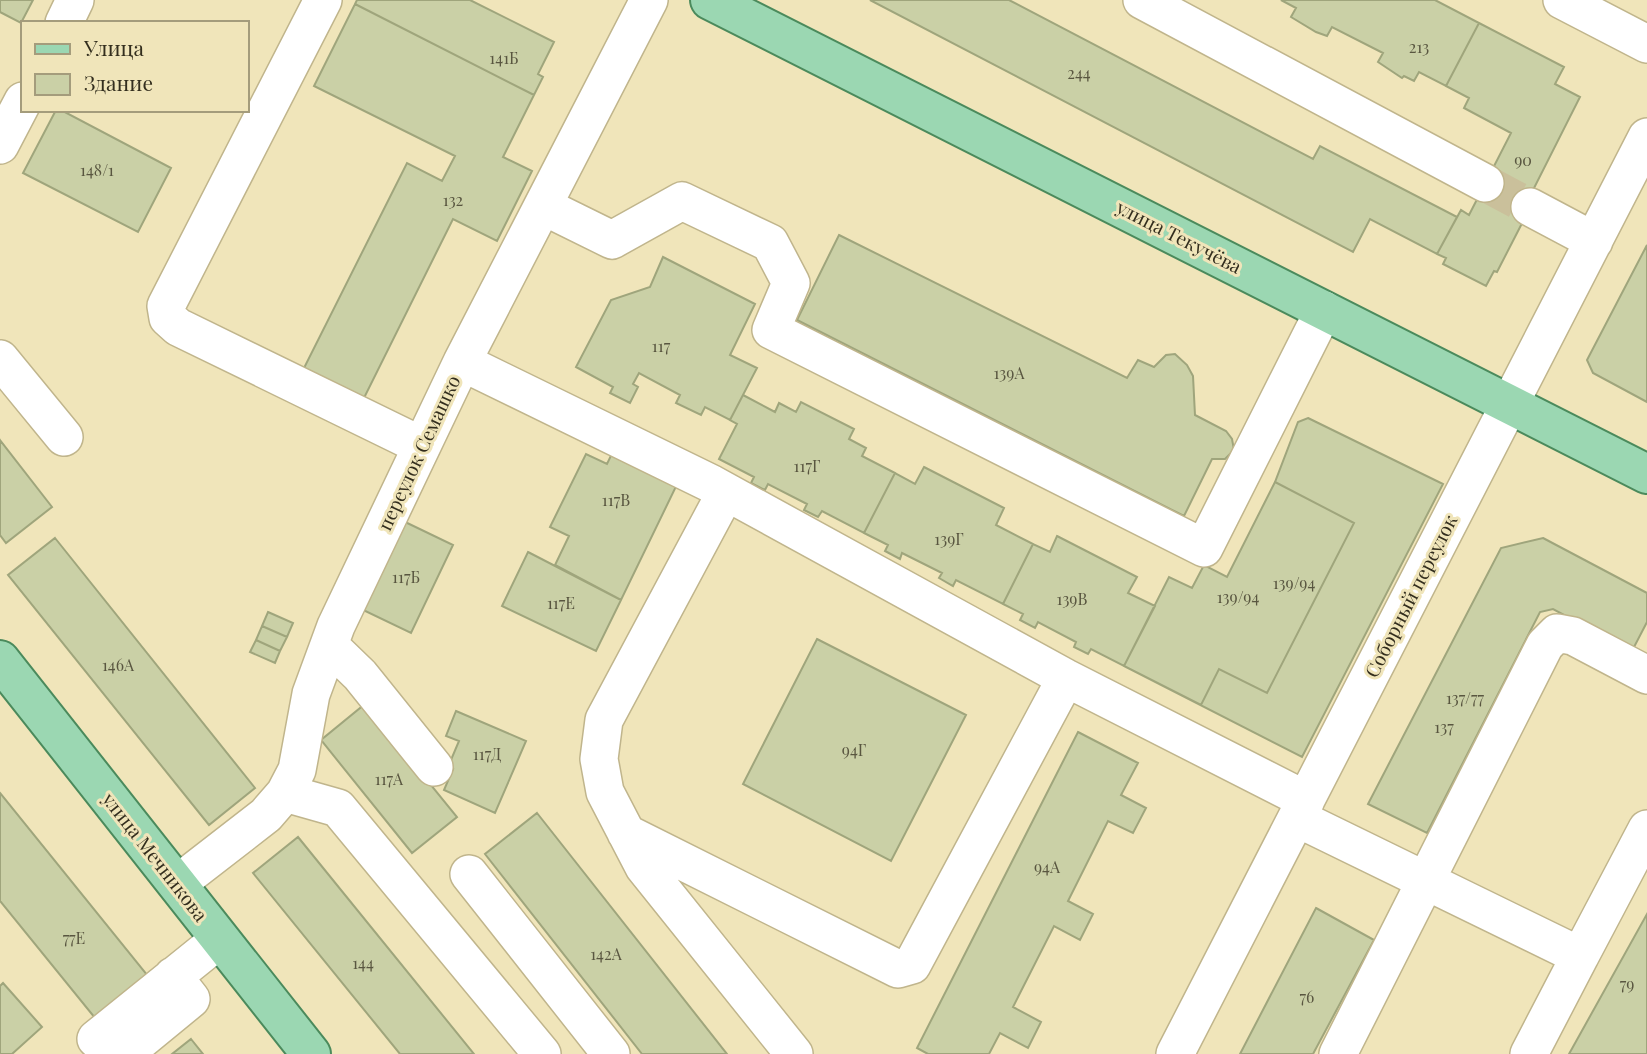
<svg xmlns="http://www.w3.org/2000/svg" width="1647" height="1054" font-family="'Playfair Display',serif">
  <style>
    .building { fill: #cad0a6; stroke: #9fa57c; stroke-width: 2 }
    .lines { fill: none; stroke-linecap: round; stroke-linejoin: round }
    .minor-tunnel { stroke: #cac09b; stroke-width: 37; stroke-dasharray: 37 18; stroke-linecap: butt }
    .minor-casing { stroke: #c0b58c; stroke-width: 40 }
    .major-casing { stroke: #4b8a5c; stroke-width: 42 }
    .minor { stroke: #fff; stroke-width: 37 }
    .major { stroke: #9bd7b2; stroke-width: 38 }
    .labels { text-anchor: middle; stroke-width: 6; stroke-linejoin: round; paint-order: stroke }
    .number-label { font-size: 16px; fill: #595640 }
    .street-label { font-size: 19px; fill: #332e1e; stroke: #f0e5ba }
  </style>
  <rect width="100%" height="100%" fill="#f0e5ba"/>
  <path class="building" d="M 0,0 L 33,0 L 21,23 L 0,12 Z
    M 357,0 L 470,0 L 554,42 L 538,74 L 543,77 L 534,95 L 355,4 Z
    M 870,0 L 1009,0 L 1313,159 L 1320,146 L 1457,217 L 1437,254 L 1370,219 L 1353,252 Z
    M 1281,0 L 1435,0 L 1479,23 L 1446,86 L 1419,72 L 1414,81 L 1404,76 L 1402,78 L 1378,62 L 1383,53 L 1332,27 L 1327,36 L 1316,32 L 1291,17 L 1296,8 Z
    M 355,4 L 534,95 L 503,157 L 532,171 L 497,241 L 453,219 L 364,398 L 304,368 L 407,163 L 442,181 L 455,156 L 314,86 Z
    M 1479,23 L 1564,67 L 1555,84 L 1580,97 L 1532,192 L 1536,196 L 1497,272 L 1494,271 L 1486,286 L 1443,264 L 1446,258 L 1437,254 L 1461,210 L 1469,215 L 1511,133 L 1464,108 L 1469,98 L 1446,86 Z
    M 56,110 L 61,110 L 171,168 L 138,232 L 23,173 Z
    M 839,235 L 1127,378 L 1138,360 L 1154,367 L 1166,355 L 1175,354 L 1187,365 L 1193,376 L 1195,415 L 1226,431 L 1232,439 L 1234,450 L 1225,459 L 1212,459 L 1184,516 L 797,320 Z
    M 1647,245 L 1647,402 L 1593,373 L 1587,360 Z
    M 663,257 L 755,304 L 730,355 L 757,368 L 730,420 L 705,407 L 701,415 L 676,403 L 680,395 L 639,373 L 633,384 L 638,387 L 630,403 L 610,393 L 613,387 L 576,367 L 611,300 L 650,287 Z
    M 743,395 L 775,412 L 779,403 L 796,412 L 801,402 L 854,429 L 849,439 L 866,448 L 862,456 L 895,473 L 864,533 L 822,511 L 818,517 L 804,510 L 807,504 L 768,484 L 765,490 L 751,483 L 754,477 L 719,459 L 737,424 L 730,420 Z
    M 1308,418 L 1443,484 L 1302,757 L 1124,666 L 1169,577 L 1192,588 L 1204,565 L 1227,577 L 1275,482 L 1298,422 Z
    M 0,440 L 52,507 L 6,543 L 0,535 Z
    M 618,441 L 683,472 L 621,600 L 555,565 L 569,536 L 550,527 L 586,454 L 607,464 Z
    M 924,467 L 1004,508 L 996,525 L 1033,544 L 1003,604 L 956,580 L 953,586 L 939,578 L 942,573 L 902,553 L 900,559 L 885,551 L 888,545 L 864,533 L 895,473 L 915,484 Z
    M 1275,482 L 1354,523 L 1267,693 L 1219,669 L 1201,705 L 1124,666 L 1169,577 L 1192,588 L 1204,565 L 1227,577 Z
    M 401,520 L 453,545 L 411,633 L 359,608 Z
    M 1057,536 L 1137,577 L 1128,593 L 1155,606 L 1124,666 L 1091,649 L 1088,654 L 1074,647 L 1076,642 L 1038,622 L 1035,628 L 1020,620 L 1023,614 L 1003,604 L 1033,544 L 1050,552 Z
    M 55,538 L 255,788 L 209,825 L 8,575 Z
    M 1543,538 L 1647,593 L 1647,622 L 1632,651 L 1553,609 L 1540,612 L 1427,833 L 1368,804 L 1501,548 Z
    M 528,552 L 621,600 L 596,651 L 502,606 Z
    M 268,612 L 293,623 L 287,637 L 262,626 Z
    M 262,626 L 287,637 L 280,651 L 256,640 Z
    M 817,639 L 966,715 L 891,861 L 743,784 Z
    M 256,640 L 280,651 L 275,663 L 250,652 Z
    M 365,704 L 457,817 L 412,853 L 321,740 Z
    M 456,711 L 526,741 L 495,813 L 444,790 L 453,769 L 448,767 L 459,741 L 446,736 Z
    M 1078,732 L 1138,763 L 1121,795 L 1146,808 L 1133,833 L 1108,821 L 1068,901 L 1093,914 L 1080,940 L 1054,926 L 1013,1007 L 1041,1022 L 1028,1048 L 1000,1033 L 989,1054 L 928,1054 L 917,1048 Z
    M 0,793 L 148,976 L 95,1018 L 0,901 Z
    M 537,813 L 727,1054 L 642,1054 L 485,854 Z
    M 298,837 L 474,1054 L 400,1054 L 253,873 Z
    M 1316,908 L 1374,940 L 1313,1054 L 1240,1054 Z
    M 1647,914 L 1647,1054 L 1569,1054 Z
    M 3,983 L 42,1027 L 12,1054 L 0,1054 L 0,986 Z
    M 191,1039 L 203,1054 L 172,1054 Z"/>
  <g class="lines">
    <path class="minor-tunnel" d="M 1485,183 L 1530,207"/>
    <defs>
      <path id="minor" d="M 323,0 L 166,306 L 168,318 L 178,327 L 422,446
        M 1142,0 L 1485,183
        M 1562,0 L 1647,44
        M 64,23 L 75,0
        M 0,145 L 23,101
        M 543,206 L 612,240 L 682,201 L 770,243 L 791,283 L 771,330 L 1204,548 L 1324,310
        M 1530,207 L 1594,241
        M 0,359 L 64,437
        M 462,362 L 712,484 L 1066,678 L 1306,800
        M 726,492 L 604,720 L 599,759 L 605,792 L 644,867 L 794,1054
        M 329,645 L 360,675 L 434,767
        M 285,793 L 338,808 L 542,1054
        M 1297,818 L 1580,956 L 1647,829
        M 626,833 L 898,969 L 912,965 L 1066,678
        M 469,874 L 611,1054
        M 177,884 L 266,815 L 285,793 L 297,770 L 311,694 L 336,626 L 462,362 L 649,0
        M 96,1039 L 220,939
        M 124,1054 L 191,999 L 173,976
        M 1175,1054 L 1647,137
        M 1338,1054 L 1545,645 L 1557,633 L 1573,636 L 1647,675
        M 1529,1054 L 1580,956"/>
      <path id="major" d="M 710,0 L 1647,474
        M 0,660 L 311,1054"/>
    </defs>
    <use href="#minor" class="minor-casing"/>
    <use href="#major" class="major-casing"/>
    <use href="#minor" class="minor"/>
    <use href="#major" class="major"/>
  </g>
  <g class="labels">
    <g class="number-label">
      <text x="1419" y="53">213</text>
      <text x="504" y="64">141Б</text>
      <text x="1079" y="79">244</text>
      <text x="1523" y="166">90</text>
      <text x="97" y="176">148/1</text>
      <text x="453" y="206">132</text>
      <text x="661" y="352">117</text>
      <text x="1009" y="379">139А</text>
      <text x="807" y="472">117Г</text>
      <text x="616" y="506">117В</text>
      <text x="949" y="545">139Г</text>
      <text x="406" y="583">117Б</text>
      <text x="1294" y="589">139/94</text>
      <text x="1238" y="603">139/94</text>
      <text x="1072" y="605">139В</text>
      <text x="561" y="609">117Е</text>
      <text x="118" y="671">146А</text>
      <text x="1465" y="704">137/77</text>
      <text x="1444" y="733">137</text>
      <text x="854" y="756">94Г</text>
      <text x="487" y="760">117Д</text>
      <text x="389" y="785">117А</text>
      <text x="1047" y="873">94А</text>
      <text x="74" y="944">77Е</text>
      <text x="606" y="960">142А</text>
      <text x="363" y="969">144</text>
      <text x="1627" y="990">79</text>
      <text x="1307" y="1003">76</text>
    </g>
    <g class="street-label">
      <text transform="translate(1179 237) rotate(27)" y="7">улица Текучёва</text>
      <text transform="translate(419 453) rotate(-65)" y="7">переулок Семашко</text>
      <text transform="translate(1411 596) rotate(-63)" y="7">Соборный переулок</text>
      <text transform="translate(155 857) rotate(52)" y="7">улица Мечникова</text>
    </g>
  </g>
  <rect x="21" y="21" width="228" height="91" fill="#f0e5ba" stroke="#a49c7c" stroke-width="2"/>
  <rect x="35" y="44" width="35" height="10" fill="#9bd7b2" stroke="#a49c7c" stroke-width="2"/>
  <text x="84" y="56" font-size="21" fill="#332e1e">Улица</text>
  <rect x="35" y="74" width="35" height="21" fill="#cad0a6" stroke="#a49c7c" stroke-width="2"/>
  <text x="84" y="91" font-size="21" fill="#332e1e">Здание</text>
</svg>
